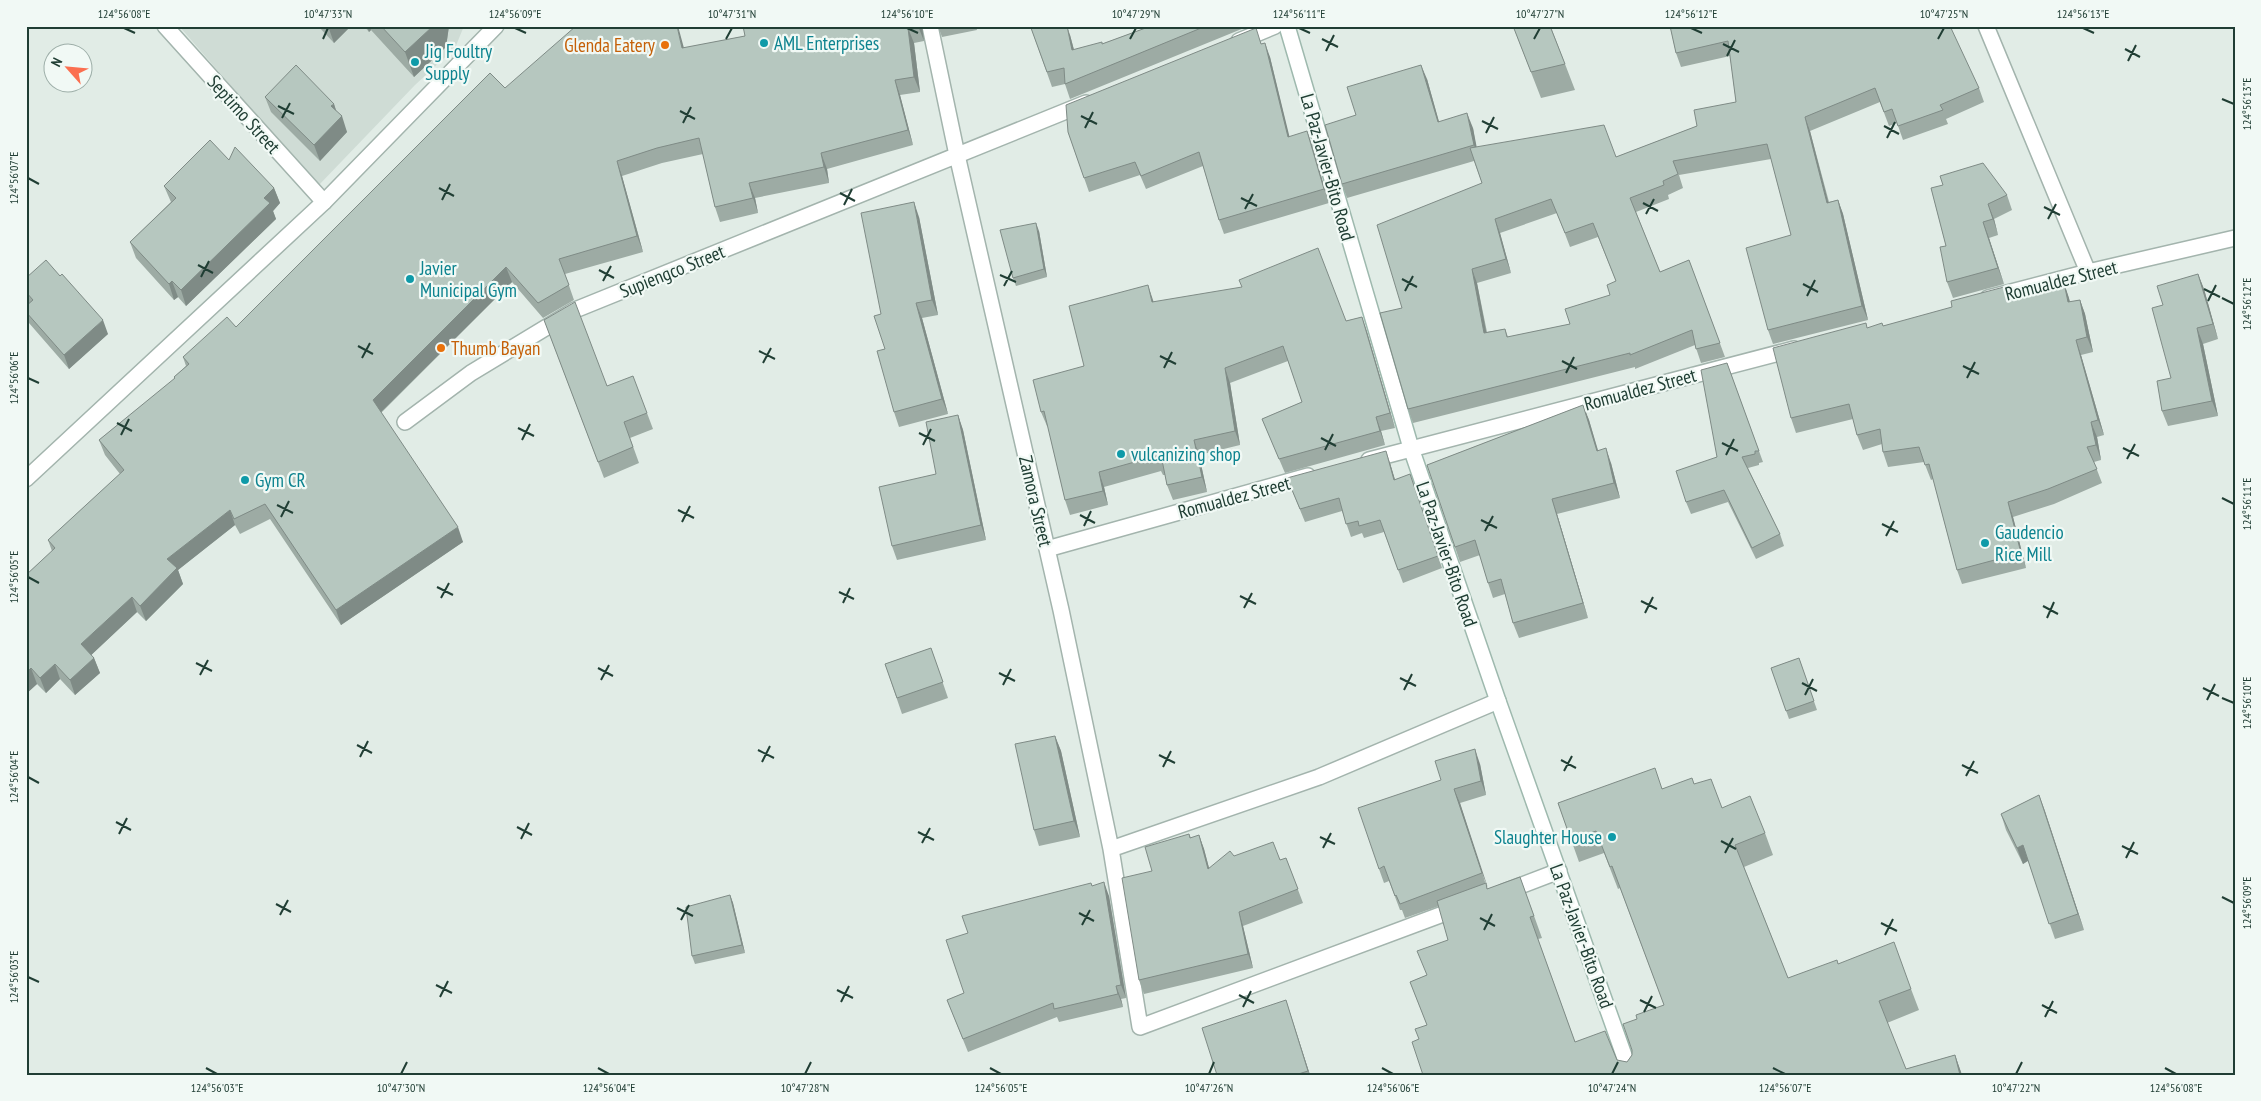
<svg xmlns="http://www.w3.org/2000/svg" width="2261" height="1101" font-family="'PT Sans Narrow',sans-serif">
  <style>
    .built { fill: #cfdcd5 }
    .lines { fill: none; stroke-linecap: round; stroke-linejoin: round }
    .minor-casing { stroke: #a3b4ad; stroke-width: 18 }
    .tertiary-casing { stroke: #a3b4ad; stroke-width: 18 }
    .secondary-casing { stroke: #9eb9ae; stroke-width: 18 }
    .minor { stroke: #fff; stroke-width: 15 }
    .tertiary { stroke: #fff; stroke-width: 15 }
    .secondary { stroke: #fff; stroke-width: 15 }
    .wall { fill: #9daba4; fill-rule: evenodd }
    .shaded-wall { fill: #7f8b86 }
    .building { fill: #b6c7bf; stroke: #7f8b86; fill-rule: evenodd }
    .ticks { fill: none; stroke: #203e34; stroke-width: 2 }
    .culture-dot { fill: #0f9aa8; stroke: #f1f9f5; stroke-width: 2 }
    .food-dot { fill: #e8710a; stroke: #f1f9f5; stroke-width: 2 }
    .labels { text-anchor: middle; stroke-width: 4.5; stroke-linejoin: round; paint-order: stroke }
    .culture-label { font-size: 19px; fill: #0d838f; stroke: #f1f9f5; text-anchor: start }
    .food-label { font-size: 19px; fill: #c56008; stroke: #f1f9f5; text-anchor: end }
    .street-label { font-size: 19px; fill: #203e34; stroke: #f1f9f5 }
    .neatline { fill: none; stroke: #203e34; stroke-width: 2 }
    .ticks-label { font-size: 12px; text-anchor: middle; fill: #203e34 }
  </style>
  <rect width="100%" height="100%" fill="#e1ece6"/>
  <path class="built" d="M 179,26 L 464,26 L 455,48 L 415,85 L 318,186 Z"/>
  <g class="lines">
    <defs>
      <path id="minor" d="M 165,26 L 324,202
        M 930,26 L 957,155 L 1061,610 L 1111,849 L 1140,1027 L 1459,908
        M 1986,26 L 2088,272
        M 1239,41 L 1275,26
        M 1988,298 L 2088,272 L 2235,238
        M 405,422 L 471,373 L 575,310 L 1086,103
        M 1369,460 L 1794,349
        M 1047,549 L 1308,476
        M 1111,849 L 1319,777 L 1498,701
        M 1504,892 L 1559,871"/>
      <path id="tertiary" d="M 26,479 L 324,202 L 496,26"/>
      <path id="secondary" d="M 1287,26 L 1411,448 L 1498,701 L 1631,1075"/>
    </defs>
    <use href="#minor" class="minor-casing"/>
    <use href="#tertiary" class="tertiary-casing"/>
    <use href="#secondary" class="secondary-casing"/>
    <use href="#minor" class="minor"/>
    <use href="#tertiary" class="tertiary"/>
    <use href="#secondary" class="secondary"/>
  </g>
  <path class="wall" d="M 318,26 L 351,26 L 334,43 Z
    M 364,26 L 449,26 L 446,47 L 414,77 L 371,30 L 369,32 Z
    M 743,26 L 922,26 L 924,41 L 914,43 L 920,92 L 900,95 L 913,145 L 827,169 L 829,183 L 755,198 L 758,213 L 720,222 L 715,207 L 703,154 L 662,163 L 622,176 L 643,252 L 565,274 L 574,300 L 543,318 L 512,282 L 381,413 L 463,542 L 341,625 L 270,519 L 240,534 L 235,525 L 178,570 L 183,584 L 146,621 L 137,612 L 91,655 L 94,658 L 100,673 L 75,695 L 60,679 L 46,693 L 37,684 L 26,694 L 26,575 L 52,551 L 48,540 L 120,474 L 105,455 L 99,440 L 175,379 L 174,377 L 186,366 L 183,357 L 236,327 L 505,88 L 684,48 L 745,36 Z
    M 938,26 L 976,26 L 977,30 L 942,37 Z
    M 1151,26 L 1249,26 L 1070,99 L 1065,84 L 1052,87 L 1031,28 L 1070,35 L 1074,50 L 1102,44 Z
    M 1513,26 L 1551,26 L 1552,30 L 1565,64 L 1575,90 L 1541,98 Z
    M 1670,26 L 1979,88 L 1984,102 L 1946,119 L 1948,124 L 1903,140 L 1897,123 L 1889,126 L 1880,102 L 1810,131 L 1829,202 L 1838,200 L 1843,214 L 1868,320 L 1773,344 L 1768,330 L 1791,235 L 1771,159 L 1679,175 L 1683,188 L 1668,195 L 1669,199 L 1636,212 L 1660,272 L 1689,260 L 1725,357 L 1701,363 L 1695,345 L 1635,369 L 1635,367 L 1413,423 L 1408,409 L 1402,308 L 1482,183 L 1474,161 L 1347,198 L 1342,184 L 1356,115 L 1427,79 L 1439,122 L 1473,128 L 1476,147 L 1616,157 L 1697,126 L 1736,102 L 1730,56 L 1681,67 L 1676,53 ZM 1557,213 L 1570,247 L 1598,237 L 1616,281 L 1610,295 L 1570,324 L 1508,337 L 1505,329 L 1487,332 L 1477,283 L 1511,273 L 1500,233 Z
    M 1262,44 L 1270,57 L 1289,137 L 1312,145 L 1329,203 L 1224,234 L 1219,220 L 1203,166 L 1146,189 L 1140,175 L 1089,192 L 1068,132 Z
    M 265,97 L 334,104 L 336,111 L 347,132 L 320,161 L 271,112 Z
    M 229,160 L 274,188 L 280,203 L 273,211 L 276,219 L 186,306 L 178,297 L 174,300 L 136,258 L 130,242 L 171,202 L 164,186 Z
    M 1931,188 L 2007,195 L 2012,210 L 1994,219 L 1998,235 L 1989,238 L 2004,284 L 1953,298 L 1947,282 L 1946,246 Z
    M 919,217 L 938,315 L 922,318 L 948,414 L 899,427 L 894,412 L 881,314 Z
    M 1039,231 L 1047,277 L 1016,286 L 1013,278 Z
    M 2198,274 L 2204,289 L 2218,339 L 2203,344 L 2218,416 L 2168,426 L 2162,411 L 2171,378 L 2163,305 Z
    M 26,278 L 108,334 L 69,369 L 29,323 L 26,316 L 26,306 L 29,304 L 26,301 Z
    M 2064,283 L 2070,302 L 2080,300 L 2085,314 L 2093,352 L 2081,355 L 2104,435 L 2097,437 L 2101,460 L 2094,462 L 2102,483 L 2054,504 L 2013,517 L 2026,568 L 1962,584 L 1957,570 L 1933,479 L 1931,480 L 1924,462 L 1888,467 L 1883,452 L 1882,444 L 1863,450 L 1857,435 L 1853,419 L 1796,433 L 1791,418 L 1868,328 L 1883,326 L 2007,295 Z
    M 1154,302 L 1346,321 L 1362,317 L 1367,332 L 1395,428 L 1381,431 L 1385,445 L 1285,473 L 1262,419 L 1302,402 L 1288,361 L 1230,383 L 1240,445 L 1199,455 L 1207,492 L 1173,500 L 1167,485 L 1165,475 L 1163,475 L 1161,471 L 1104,487 L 1108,505 L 1070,515 L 1065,500 L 1048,426 L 1047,426 L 1041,412 L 1084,366 Z
    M 544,320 L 607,386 L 647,413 L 653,429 L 630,438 L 639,463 L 604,478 Z
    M 1727,363 L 1763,462 L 1759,463 L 1759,465 L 1748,468 L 1780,534 L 1784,546 L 1756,559 L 1728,502 L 1691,514 L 1686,502 L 1717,457 Z
    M 1583,405 L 1589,420 L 1598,450 L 1611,463 L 1620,498 L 1557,514 L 1588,618 L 1519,638 L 1513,623 L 1505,594 L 1493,598 L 1488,583 L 1480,555 L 1460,562 L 1427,465 Z
    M 958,415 L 963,430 L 986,540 L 897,560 L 892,546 L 936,474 Z
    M 1390,463 L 1395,480 L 1410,474 L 1442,568 L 1403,583 L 1384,532 L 1364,538 L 1362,533 L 1351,537 L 1342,511 L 1305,522 L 1287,478 Z
    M 931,648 L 948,698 L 902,714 L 885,664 Z
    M 1799,658 L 1817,710 L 1789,719 L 1771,668 Z
    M 1055,736 L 1061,751 L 1080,837 L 1039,846 L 1034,830 Z
    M 1480,764 L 1486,795 L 1460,803 L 1487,888 L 1488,889 L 1520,877 L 1542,938 L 1538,939 L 1575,1042 L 1617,1060 L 1627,1062 L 1632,1055 L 1637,1019 L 1664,1005 L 1620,888 L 1618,889 L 1604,853 L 1579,862 L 1558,803 L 1694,784 L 1722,808 L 1765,833 L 1773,855 L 1744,867 L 1788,978 L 1838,964 L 1911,989 L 1919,1010 L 1887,1023 L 1906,1069 L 1955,1055 L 1962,1075 L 1423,1075 L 1419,1039 L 1427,1025 L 1410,982 L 1427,975 L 1448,940 L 1439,906 L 1405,918 L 1402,910 L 1400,910 L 1389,881 L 1384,883 L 1379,869 L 1441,780 Z
    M 2039,795 L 2084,930 L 2055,939 L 2028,861 L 2023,864 L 2006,830 L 2001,814 Z
    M 1189,834 L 1191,838 L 1199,835 L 1204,849 L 1209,868 L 1234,856 L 1280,860 L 1286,858 L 1303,903 L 1243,926 L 1253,968 L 1144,994 L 1139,980 L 1152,871 Z
    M 1092,886 L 1109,896 L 1126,998 L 1121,999 L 1123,1007 L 1059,1022 L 1057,1017 L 968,1052 L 947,1000 L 964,993 L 968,933 Z
    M 730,895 L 733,903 L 745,953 L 695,964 L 692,956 Z
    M 1286,1000 L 1310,1075 L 1217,1075 Z"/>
  <path class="shaded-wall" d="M 328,26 L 351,26 L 334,43 Z
    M 367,26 L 370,26 L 371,30 L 369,32 Z
    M 433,26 L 449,26 L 446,47 L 414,77 L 405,52 Z
    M 677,26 L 678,26 L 688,63 L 682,48 Z
    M 918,26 L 922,26 L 924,41 Z
    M 1067,26 L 1070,35 L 1078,65 L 1072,50 Z
    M 908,28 L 914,43 L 920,92 L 914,77 Z
    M 1265,43 L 1270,57 L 1293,151 L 1288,137 Z
    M 1421,65 L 1427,79 L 1443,136 L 1438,122 Z
    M 895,80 L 900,95 L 913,145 L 908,130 Z
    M 334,104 L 339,119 L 342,116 L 347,132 L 320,161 L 314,145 L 331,106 Z
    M 1467,113 L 1473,128 L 1479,159 L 1474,145 Z
    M 1805,117 L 1810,131 L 1832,217 L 1827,203 Z
    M 1307,131 L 1312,145 L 1329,203 L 1324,189 Z
    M 821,153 L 827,169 L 829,183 L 824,167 Z
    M 617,161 L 622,176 L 643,252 L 637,236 Z
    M 749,183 L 755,198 L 758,213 L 753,198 Z
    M 274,188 L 280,203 L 273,211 L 276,219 L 186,306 L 181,290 L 264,198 Z
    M 1838,200 L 1843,214 L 1868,320 L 1862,306 Z
    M 914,202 L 919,217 L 938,315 L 932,300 Z
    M 1988,204 L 1994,219 L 1998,235 L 1993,219 Z
    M 1495,219 L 1500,233 L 1511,273 L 1506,259 Z
    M 1983,222 L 1989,238 L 2004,284 L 1998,268 Z
    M 1036,223 L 1039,231 L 1047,277 L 1044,269 Z
    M 506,267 L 512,282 L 378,415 L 373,400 Z
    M 1472,269 L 1477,283 L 1489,347 L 1484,333 Z
    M 2198,274 L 2204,289 L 2218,339 L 2213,324 Z
    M 172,281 L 178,297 L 174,300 L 169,284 Z
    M 2064,283 L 2069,298 L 2073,317 L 2068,302 Z
    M 1148,285 L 1153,300 L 1158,317 L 1152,302 Z
    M 2080,300 L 2085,314 L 2093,352 L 2087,337 Z
    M 916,303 L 922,318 L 948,414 L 942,399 Z
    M 1362,317 L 1367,332 L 1395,428 L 1390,413 Z
    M 103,320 L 108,334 L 69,369 L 64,355 Z
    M 2197,328 L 2203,344 L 2218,416 L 2212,401 Z
    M 2076,340 L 2081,355 L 2104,435 L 2098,420 Z
    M 1225,368 L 1230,383 L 1240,445 L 1235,431 Z
    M 1583,405 L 1589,420 L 1602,465 L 1597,451 Z
    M 958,415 L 963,430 L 986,540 L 981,525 Z
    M 1376,417 L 1381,431 L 1385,445 L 1380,431 Z
    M 2091,422 L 2097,437 L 2101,460 L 2096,445 Z
    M 1194,440 L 1199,455 L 1207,492 L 1202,477 Z
    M 1606,448 L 1611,463 L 1620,498 L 1614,483 Z
    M 1386,451 L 1390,463 L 1399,493 L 1394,480 Z
    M 1099,472 L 1104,487 L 1108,505 L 1103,491 Z
    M 1552,499 L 1557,514 L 1588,618 L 1583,603 Z
    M 2008,502 L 2013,517 L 2026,568 L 2021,553 Z
    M 230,510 L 235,525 L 178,570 L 183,584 L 146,621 L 140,606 L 167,559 Z
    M 458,527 L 463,542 L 341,625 L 336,610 Z
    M 132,597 L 137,612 L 87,659 L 81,644 Z
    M 94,658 L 100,673 L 75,695 L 70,680 Z
    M 55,664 L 60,679 L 46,693 L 40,678 Z
    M 31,668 L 37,684 L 26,694 L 26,673 Z
    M 1055,736 L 1061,751 L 1080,837 L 1074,821 Z
    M 1475,749 L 1480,764 L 1486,795 L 1481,781 Z
    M 1454,789 L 1460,803 L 1488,888 L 1482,873 Z
    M 2039,795 L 2045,811 L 2084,930 L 2078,914 Z
    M 1199,835 L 1204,849 L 1213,883 L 1208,869 Z
    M 2023,845 L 2029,860 L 2023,864 L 2017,848 Z
    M 1104,882 L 1109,896 L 1126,998 L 1121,985 Z
    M 730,895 L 733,903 L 745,953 L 742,945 Z
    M 1239,912 L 1243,926 L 1253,968 L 1248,954 Z
    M 1116,986 L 1121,999 L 1123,1007 L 1118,994 Z
    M 1286,1000 L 1291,1016 L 1310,1075 L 1308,1071 Z
    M 1955,1055 L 1962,1075 L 1960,1075 Z"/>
  <path class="building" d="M 381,26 L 433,26 L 405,52 Z
    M 576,26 L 677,26 L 682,48 L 745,36 L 743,26 L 915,26 L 908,28 L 914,77 L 895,80 L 908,130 L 821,153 L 824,167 L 749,183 L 753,198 L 715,207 L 699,138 L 657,148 L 617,161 L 637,236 L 559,259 L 569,285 L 538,303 L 506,267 L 373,400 L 458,527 L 336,610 L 265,504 L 234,519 L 230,510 L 167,559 L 177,568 L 140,606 L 132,597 L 81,644 L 94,658 L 70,680 L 55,664 L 40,678 L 31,668 L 26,673 L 26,575 L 55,548 L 48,540 L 124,470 L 99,440 L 175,378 L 174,377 L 189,364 L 183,357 L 227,317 L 236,327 L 490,73 L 505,88 Z
    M 1038,26 L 1067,26 L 1072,50 L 1102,42 L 1102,44 L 1151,26 L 1206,26 L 1065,84 L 1064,68 L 1047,72 L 1031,28 Z
    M 1513,26 L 1550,26 L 1565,64 L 1531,72 Z
    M 1670,26 L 1950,26 L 1979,88 L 1940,105 L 1943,110 L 1898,126 L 1892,109 L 1884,112 L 1875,88 L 1805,117 L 1827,203 L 1838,200 L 1862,306 L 1768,330 L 1746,248 L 1791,235 L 1767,144 L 1673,161 L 1678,174 L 1663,181 L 1664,185 L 1630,198 L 1660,272 L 1689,260 L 1720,343 L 1696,349 L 1692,330 L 1630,355 L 1630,353 L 1408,409 L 1380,313 L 1402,308 L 1377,225 L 1482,183 L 1470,148 L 1604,125 L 1616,157 L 1697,126 L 1694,110 L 1736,102 L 1728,41 L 1676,53 ZM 1551,199 L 1565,233 L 1593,223 L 1616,281 L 1607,285 L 1610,295 L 1565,309 L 1570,324 L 1507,337 L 1505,329 L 1484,333 L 1472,269 L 1506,259 L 1495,219 Z
    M 1256,28 L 1261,44 L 1265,43 L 1288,137 L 1307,131 L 1324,189 L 1219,220 L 1199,152 L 1141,176 L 1135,162 L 1084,178 L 1068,132 L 1066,105 Z
    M 296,65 L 334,104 L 331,106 L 342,116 L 314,145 L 265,97 Z
    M 1421,65 L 1438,122 L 1467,113 L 1474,145 L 1342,184 L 1325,125 L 1356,115 L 1347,87 Z
    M 210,140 L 229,160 L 235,147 L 274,188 L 264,198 L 270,203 L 181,290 L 172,281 L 169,284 L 130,242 L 176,198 L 164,186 Z
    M 1983,163 L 2007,195 L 1988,204 L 1993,219 L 1983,222 L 1998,268 L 1947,282 L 1940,247 L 1946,246 L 1931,188 L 1943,185 L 1940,176 Z
    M 914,202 L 932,300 L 916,303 L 942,399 L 894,412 L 877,351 L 885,349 L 874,316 L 881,314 L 861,213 Z
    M 1036,223 L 1044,269 L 1013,278 L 1000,230 Z
    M 1318,248 L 1346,321 L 1362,317 L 1390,413 L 1376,417 L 1380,431 L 1279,459 L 1262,419 L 1302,402 L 1283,346 L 1225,368 L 1235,431 L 1194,440 L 1202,477 L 1167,485 L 1162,460 L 1157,461 L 1156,456 L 1099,472 L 1103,491 L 1065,500 L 1044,411 L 1041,412 L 1033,380 L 1084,366 L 1069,306 L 1148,285 L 1152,302 L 1242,287 L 1239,280 Z
    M 46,260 L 60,276 L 62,274 L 103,320 L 64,355 L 26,312 L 26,306 L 33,300 L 26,292 L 26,278 Z
    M 2198,274 L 2213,324 L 2197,328 L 2212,401 L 2162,411 L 2157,381 L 2171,378 L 2152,308 L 2163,305 L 2157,286 Z
    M 2064,283 L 2068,302 L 2080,300 L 2087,337 L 2076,340 L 2098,420 L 2091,422 L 2096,445 L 2087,447 L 2097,469 L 2048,489 L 2008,502 L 2021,553 L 1957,570 L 1929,464 L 1925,465 L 1919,447 L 1883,452 L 1880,429 L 1857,435 L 1849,404 L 1791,418 L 1773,348 L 1866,323 L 1867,328 L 1882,323 L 1883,326 L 1952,307 L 1951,301 L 2004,287 L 2007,295 Z
    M 575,302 L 607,386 L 633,376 L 647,413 L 624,422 L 633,447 L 598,462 L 544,320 Z
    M 1727,363 L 1759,451 L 1755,451 L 1755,454 L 1742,457 L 1780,534 L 1752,548 L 1724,490 L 1686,502 L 1676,471 L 1717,457 L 1701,370 Z
    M 1583,405 L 1597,451 L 1606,448 L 1614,483 L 1552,499 L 1583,603 L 1513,623 L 1501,579 L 1488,583 L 1475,540 L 1455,547 L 1427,465 Z
    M 958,415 L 981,525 L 892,546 L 879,487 L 936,474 L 926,422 Z
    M 1386,451 L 1394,480 L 1410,474 L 1438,556 L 1398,570 L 1380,520 L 1359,526 L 1358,521 L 1346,524 L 1339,498 L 1300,509 L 1287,478 Z
    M 931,648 L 943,682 L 897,698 L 885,664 Z
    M 1799,658 L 1814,701 L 1786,711 L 1771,668 Z
    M 1055,736 L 1074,821 L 1034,830 L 1015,744 Z
    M 1475,749 L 1481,781 L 1454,789 L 1482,873 L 1400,904 L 1396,895 L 1395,896 L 1384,866 L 1379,869 L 1358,808 L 1441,780 L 1435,761 Z
    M 1655,768 L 1662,789 L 1692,778 L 1694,784 L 1711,779 L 1722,808 L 1750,796 L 1765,833 L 1735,845 L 1788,978 L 1837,960 L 1838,964 L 1894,942 L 1911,989 L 1879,1001 L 1906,1069 L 1955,1055 L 1960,1075 L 1423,1075 L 1412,1042 L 1419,1039 L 1415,1029 L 1427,1025 L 1410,982 L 1427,975 L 1417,951 L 1448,940 L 1437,901 L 1486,883 L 1487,889 L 1520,877 L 1534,916 L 1530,917 L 1575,1042 L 1605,1031 L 1617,1060 L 1627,1062 L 1632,1055 L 1632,1050 L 1623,1024 L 1637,1019 L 1636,1015 L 1664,1005 L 1612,866 L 1610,867 L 1596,831 L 1571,840 L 1558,803 Z
    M 2039,795 L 2078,914 L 2049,924 L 2023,845 L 2017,848 L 2001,814 Z
    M 1189,834 L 1190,838 L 1199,835 L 1208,869 L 1230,851 L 1234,856 L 1273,842 L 1280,860 L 1286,858 L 1298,889 L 1239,912 L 1248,954 L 1139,980 L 1122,878 L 1152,871 L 1145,847 Z
    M 1104,882 L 1121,985 L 1116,986 L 1118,994 L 1054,1009 L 1053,1003 L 963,1039 L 947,1000 L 964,993 L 946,940 L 968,933 L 962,916 L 1091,883 L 1092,886 Z
    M 730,895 L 742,945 L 692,956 L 686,907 Z
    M 1286,1000 L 1308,1071 L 1295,1075 L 1265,1075 L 1264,1074 L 1261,1075 L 1217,1075 L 1202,1028 Z"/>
  <path class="ticks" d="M 124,28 L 135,33M 515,28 L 526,33M 907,28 L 918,33M 1299,28 L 1310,33M 1691,28 L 1702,33M 2083,28 L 2094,33M 323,39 L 328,28M 726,39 L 732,28M 1130,39 L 1136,28M 1322,39 L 1338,47M 1534,39 L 1540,28M 1938,39 L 1944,28M 1723,44 L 1739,52M 2125,49 L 2140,57M 1326,51 L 1334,35M 1727,56 L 1735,40M 2128,61 L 2136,45M 2222,99 L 2234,104M 278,106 L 294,114M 680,111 L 695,119M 1081,116 L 1097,124M 282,118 L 290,103M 1482,121 L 1498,129M 683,123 L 691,107M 1884,126 L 1899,134M 1085,128 L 1093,112M 1486,133 L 1494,117M 1887,138 L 1895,122M 28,178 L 39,184M 439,188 L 454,196M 840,193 L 855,201M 1241,198 L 1257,206M 442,200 L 450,184M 1643,203 L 1658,211M 844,205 L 852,189M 2044,207 L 2060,215M 1245,209 L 1253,194M 1646,214 L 1654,199M 2048,219 L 2056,204M 198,265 L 213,273M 599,270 L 614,278M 1000,275 L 1016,282M 201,277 L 209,261M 1402,279 L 1417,287M 603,281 L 611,266M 1803,284 L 1818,292M 1004,286 L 1012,271M 2204,289 L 2220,297M 1405,291 L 1413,276M 1807,296 L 1815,280M 2222,298 L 2234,304M 2208,301 L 2216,285M 358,346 L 373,354M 759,351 L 775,359M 1160,356 L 1176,364M 362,358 L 370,343M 1562,361 L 1577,369M 763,363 L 771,348M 1963,366 L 1979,374M 1164,368 L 1172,352M 1566,373 L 1574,357M 28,378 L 39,383M 1967,378 L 1975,362M 117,423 L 132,431M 518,428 L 534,436M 919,433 L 935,441M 121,435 L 129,419M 1321,438 L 1336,446M 522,440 L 530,424M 1722,443 L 1738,451M 923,445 L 931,429M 2123,448 L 2139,456M 1325,450 L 1333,434M 1726,455 L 1734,439M 2127,459 L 2135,444M 2222,498 L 2234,504M 277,505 L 293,513M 678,510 L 694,518M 1080,515 L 1095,523M 281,517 L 289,501M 1481,520 L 1497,528M 682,522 L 690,506M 1882,524 L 1898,532M 1084,526 L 1091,511M 1485,531 L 1493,516M 1886,536 L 1894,521M 28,577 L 39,583M 437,587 L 453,595M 839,592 L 854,599M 1240,596 L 1256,604M 441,598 L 449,583M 1641,601 L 1657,609M 843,603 L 850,588M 2043,606 L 2058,614M 1244,608 L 1252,593M 1645,613 L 1653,597M 2047,618 L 2054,602M 196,663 L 212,671M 598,668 L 613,676M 999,673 L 1015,681M 200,675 L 208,660M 1400,678 L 1416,686M 601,680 L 609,665M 1802,683 L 1817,691M 1003,685 L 1011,669M 2203,688 L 2219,696M 1404,690 L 1412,674M 1805,695 L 1813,679M 2222,698 L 2234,703M 2207,700 L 2215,684M 357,745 L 372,753M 758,750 L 774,758M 1159,755 L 1175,763M 360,757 L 368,741M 1561,760 L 1576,768M 762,762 L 770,746M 1962,765 L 1978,773M 1163,767 L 1171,751M 1564,771 L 1572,756M 1966,776 L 1974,761M 28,777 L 39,783M 116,822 L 131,830M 517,827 L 532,835M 918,832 L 934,840M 119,834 L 127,818M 1320,837 L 1335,844M 521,839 L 529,823M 1721,841 L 1736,849M 922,843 L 930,828M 2122,846 L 2138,854M 1323,848 L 1331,833M 1725,853 L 1733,838M 2126,858 L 2134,842M 2222,897 L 2234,903M 276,904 L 291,912M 677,908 L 693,916M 1079,913 L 1094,921M 280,915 L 288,900M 1480,918 L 1495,926M 681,920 L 689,905M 1881,923 L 1897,931M 1082,925 L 1090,910M 1484,930 L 1492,914M 1885,935 L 1893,919M 28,977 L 39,982M 436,985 L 452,993M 837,990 L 853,998M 1239,995 L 1254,1003M 440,997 L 448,981M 1640,1000 L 1656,1008M 841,1002 L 849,986M 2042,1005 L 2057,1013M 1243,1007 L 1251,991M 1644,1012 L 1652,996M 2045,1017 L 2053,1001M 206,1068 L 217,1074M 598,1068 L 609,1074M 990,1068 L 1001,1074M 1382,1068 L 1393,1074M 1773,1068 L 1785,1074M 2165,1068 L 2176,1074M 401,1074 L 407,1062M 805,1074 L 811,1062M 1209,1074 L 1214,1062M 1612,1074 L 1618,1062M 2016,1074 L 2022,1062"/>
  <g class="culture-dot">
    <circle cx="764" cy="43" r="5"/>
    <circle cx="415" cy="62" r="5"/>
    <circle cx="410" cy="279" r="5"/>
    <circle cx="1121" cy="454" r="5"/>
    <circle cx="245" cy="480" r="5"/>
    <circle cx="1985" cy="543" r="5"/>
    <circle cx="1612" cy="837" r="5"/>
  </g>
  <g class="food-dot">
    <circle cx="665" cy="45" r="5"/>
    <circle cx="441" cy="348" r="5"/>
  </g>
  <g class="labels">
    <g class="culture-label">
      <text x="774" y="50">AML Enterprises</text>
      <text x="425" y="58">Jig Foultry<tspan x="425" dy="22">Supply</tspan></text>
      <text x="420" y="275">Javier<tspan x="420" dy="22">Municipal Gym</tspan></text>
      <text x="1131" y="461">vulcanizing shop</text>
      <text x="255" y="487">Gym CR</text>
      <text x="1995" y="539">Gaudencio<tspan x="1995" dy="22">Rice Mill</tspan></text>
      <text x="1602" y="844" text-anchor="end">Slaughter House</text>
    </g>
    <g class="food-label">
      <text x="655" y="52">Glenda Eatery</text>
      <text x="451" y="355" text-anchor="start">Thumb Bayan</text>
    </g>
    <g class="street-label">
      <text transform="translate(244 114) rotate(48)" y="7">Septimo Street</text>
      <text transform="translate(1328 167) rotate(74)" y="7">La Paz-Javier-Bito Road</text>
      <text transform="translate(672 271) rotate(-22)" y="7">Supiengco Street</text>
      <text transform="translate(2061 280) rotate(-14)" y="7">Romualdez Street</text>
      <text transform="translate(1640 389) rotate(-15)" y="7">Romualdez Street</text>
      <text transform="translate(1234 497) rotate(-15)" y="7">Romualdez Street</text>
      <text transform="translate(1036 501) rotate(77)" y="7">Zamora Street</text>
      <text transform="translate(1447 554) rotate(71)" y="7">La Paz-Javier-Bito Road</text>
      <text transform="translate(1582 936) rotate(70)" y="7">La Paz-Javier-Bito Road</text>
    </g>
  </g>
  <rect width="2261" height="1101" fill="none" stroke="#f1f9f5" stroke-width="55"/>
  <g transform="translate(68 68) rotate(297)"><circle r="24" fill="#f1f9f5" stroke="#9daea8"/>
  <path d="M0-4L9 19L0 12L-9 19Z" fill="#fb6f50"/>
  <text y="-8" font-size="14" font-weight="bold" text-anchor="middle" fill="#203e34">N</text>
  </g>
  <rect x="28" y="28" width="2206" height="1046" class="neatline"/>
  <g class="ticks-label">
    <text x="124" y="18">124°56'08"E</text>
    <text x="328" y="18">10°47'33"N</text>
    <text x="515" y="18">124°56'09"E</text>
    <text x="732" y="18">10°47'31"N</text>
    <text x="907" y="18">124°56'10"E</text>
    <text x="1136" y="18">10°47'29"N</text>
    <text x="1299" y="18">124°56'11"E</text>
    <text x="1540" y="18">10°47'27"N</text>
    <text x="1691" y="18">124°56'12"E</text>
    <text x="1944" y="18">10°47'25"N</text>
    <text x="2083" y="18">124°56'13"E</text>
    <text transform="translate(2247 104) rotate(-90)" y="4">124°56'13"E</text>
    <text transform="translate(14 178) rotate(-90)" y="4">124°56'07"E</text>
    <text transform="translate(2247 304) rotate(-90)" y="4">124°56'12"E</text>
    <text transform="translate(14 378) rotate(-90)" y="4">124°56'06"E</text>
    <text transform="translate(2247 504) rotate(-90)" y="4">124°56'11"E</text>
    <text transform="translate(14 577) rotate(-90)" y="4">124°56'05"E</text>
    <text transform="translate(2247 703) rotate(-90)" y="4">124°56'10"E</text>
    <text transform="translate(14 777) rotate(-90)" y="4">124°56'04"E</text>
    <text transform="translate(2247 903) rotate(-90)" y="4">124°56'09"E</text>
    <text transform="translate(14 977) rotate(-90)" y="4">124°56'03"E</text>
    <text x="217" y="1092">124°56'03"E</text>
    <text x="401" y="1092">10°47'30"N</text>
    <text x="609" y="1092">124°56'04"E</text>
    <text x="805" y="1092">10°47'28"N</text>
    <text x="1001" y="1092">124°56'05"E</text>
    <text x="1209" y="1092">10°47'26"N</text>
    <text x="1393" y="1092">124°56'06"E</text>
    <text x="1612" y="1092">10°47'24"N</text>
    <text x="1785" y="1092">124°56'07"E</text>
    <text x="2016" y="1092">10°47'22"N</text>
    <text x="2176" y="1092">124°56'08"E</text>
  </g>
</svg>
